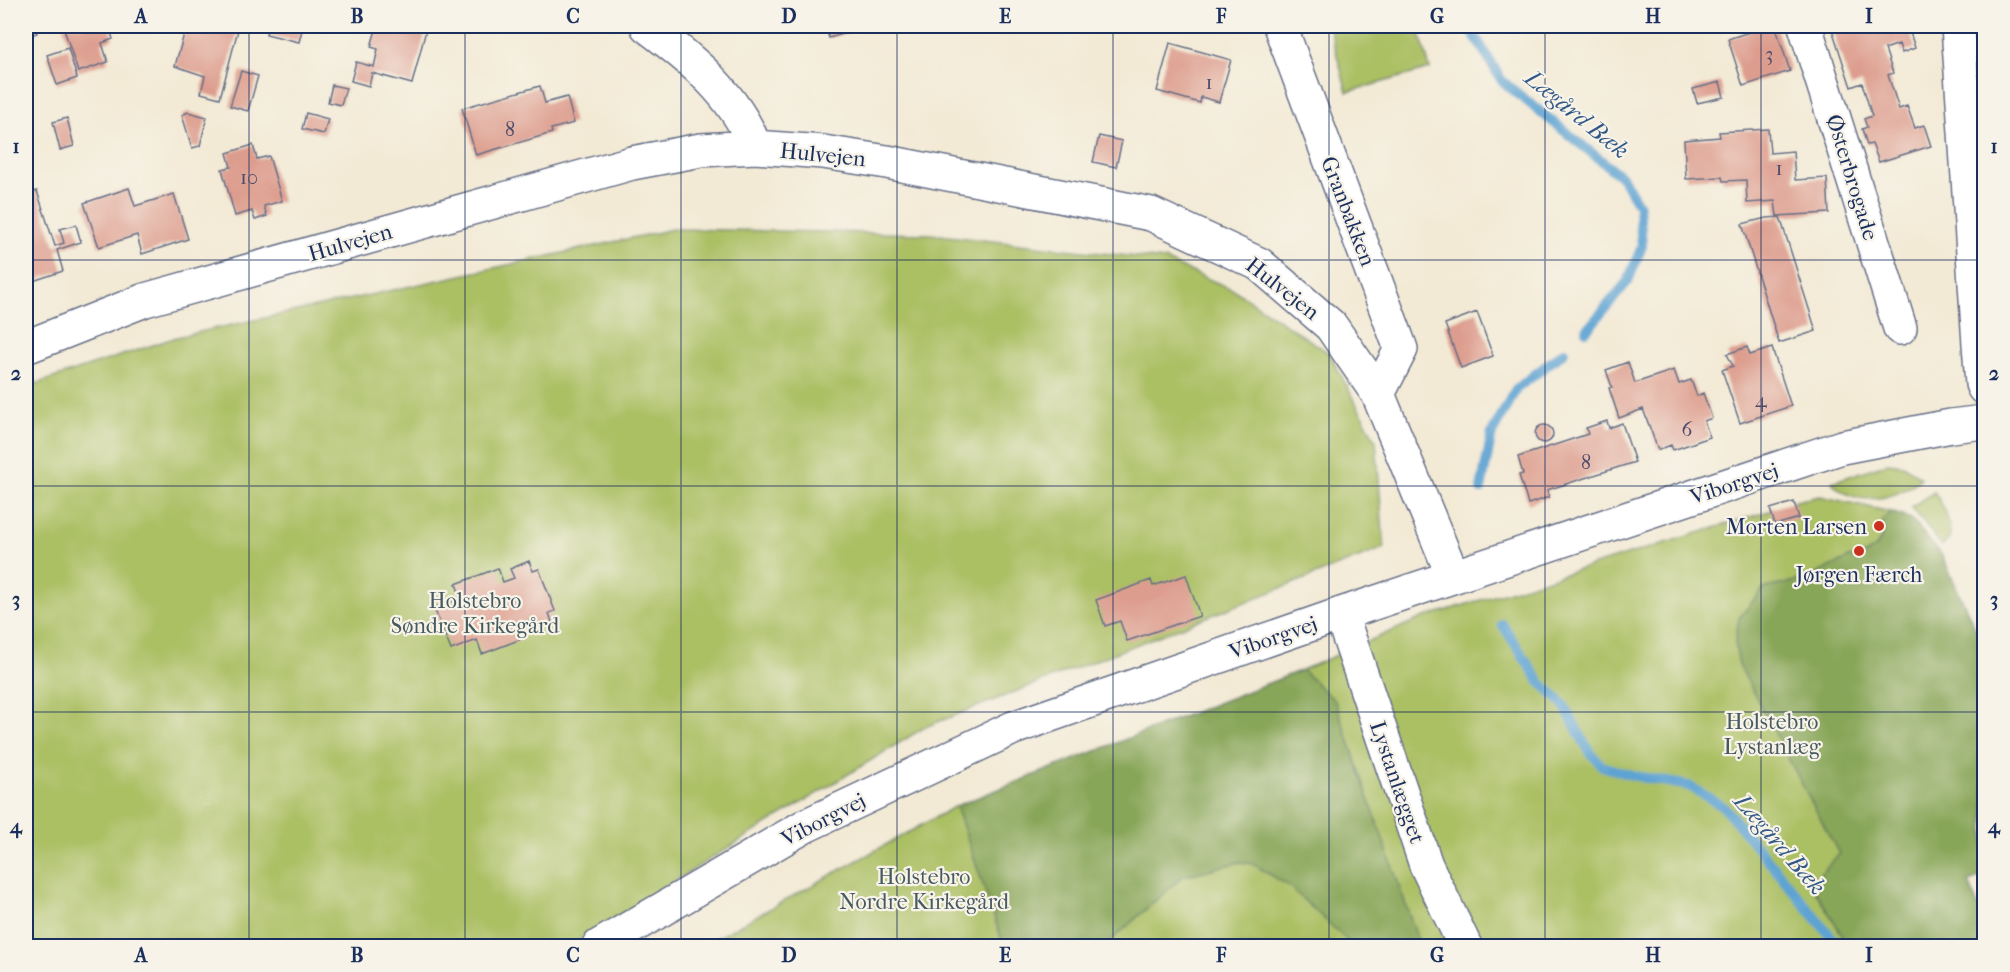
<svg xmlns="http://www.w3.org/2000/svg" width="2010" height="972" font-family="'IM FELL French Canon',serif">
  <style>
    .green { fill: #abbf63; stroke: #637760; stroke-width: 1.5 }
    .forest { fill: #88a659; stroke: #526a5c; stroke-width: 1.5 }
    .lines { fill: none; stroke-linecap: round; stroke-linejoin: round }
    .stream { stroke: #5da3d3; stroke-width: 10 }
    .building { fill: #dd9d8e }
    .minor-casing { stroke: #677088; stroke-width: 36 }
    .minor { stroke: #fff; stroke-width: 33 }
    .grid { fill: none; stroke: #1b2f5e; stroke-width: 1.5; stroke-opacity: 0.55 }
    .poi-dot { fill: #c8321e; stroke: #f7f3e8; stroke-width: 2 }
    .labels { text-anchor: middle; stroke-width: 4.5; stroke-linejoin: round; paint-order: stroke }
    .number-label { font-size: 20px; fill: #4c4a6a }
    .street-label { font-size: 22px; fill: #1b2f5e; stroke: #f7f3e8 }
    .poi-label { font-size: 22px; fill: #1b2f5e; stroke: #f7f3e8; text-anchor: end }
    .park-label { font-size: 22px; fill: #465a60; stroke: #f7f3e8 }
    .water-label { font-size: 24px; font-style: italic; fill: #325887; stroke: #f7f3e8 }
    .neatline { fill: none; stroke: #1b2f5e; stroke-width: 2 }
    .grid-label { font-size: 20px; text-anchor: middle; font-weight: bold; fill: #1b2f5e }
  </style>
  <rect width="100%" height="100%" fill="#f7f3e8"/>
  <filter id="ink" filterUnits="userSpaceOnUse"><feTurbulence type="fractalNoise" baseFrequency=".0167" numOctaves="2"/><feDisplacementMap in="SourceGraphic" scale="12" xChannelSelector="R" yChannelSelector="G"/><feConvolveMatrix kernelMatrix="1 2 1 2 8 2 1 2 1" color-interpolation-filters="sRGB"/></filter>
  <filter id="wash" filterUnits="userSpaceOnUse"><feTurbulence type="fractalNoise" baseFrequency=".008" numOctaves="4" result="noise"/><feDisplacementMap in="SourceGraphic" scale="24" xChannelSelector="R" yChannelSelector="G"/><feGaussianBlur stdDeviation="1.35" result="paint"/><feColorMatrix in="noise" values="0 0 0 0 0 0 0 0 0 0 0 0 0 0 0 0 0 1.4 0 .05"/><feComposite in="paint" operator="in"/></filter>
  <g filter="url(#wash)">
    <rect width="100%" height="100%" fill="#f3ead5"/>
    <path class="green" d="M 1329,26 L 1418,26 L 1430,69 L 1347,92 Z
      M 673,229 L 930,234 L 1164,260 L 1234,290 L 1329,353 L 1376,441 L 1384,548 L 925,727 L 569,946 L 33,946 L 26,928 L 26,387 L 177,337 Z
      M 1888,463 L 1903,465 L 1921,478 C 1897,500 1855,509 1832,482 Z
      M 1934,492 C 1945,508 1950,520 1950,539 L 1941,546 L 1932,532 L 1911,507 Z
      M 1820,496 L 1890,512 L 1911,519 L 1942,556 L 1984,648 L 1984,875 L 1969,882 L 1984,922 L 1984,946 L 702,946 L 956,806 L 1302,670 L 1422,618 L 1795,503 L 1795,501 Z"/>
    <path class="forest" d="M 1890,512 L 1911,519 L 1942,556 L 1984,648 L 1984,875 L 1969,882 L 1984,922 L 1984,946 L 1849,946 L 1811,884 L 1839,854 L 1739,665 L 1735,642 L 1739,618 L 1763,589 L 1808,578 L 1849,558 L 1861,556 L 1874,549 L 1880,541 L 1884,532 L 1883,520 Z
      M 1302,670 L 1335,701 L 1420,946 L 1353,946 L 1289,886 L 1253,864 L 1240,862 L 1183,876 L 1105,946 L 1004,946 L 956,806 Z"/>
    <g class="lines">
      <path class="stream" d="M 1469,26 L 1502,81 L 1623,178 L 1639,206 L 1642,246 L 1628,281 L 1586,331
        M 1481,489 L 1492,433 L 1516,389 L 1564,352
        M 1502,624 L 1540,682 L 1563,704 L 1589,751 L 1602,766 L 1631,775 L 1689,786 L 1724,807 L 1839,946"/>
    </g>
    <g id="blocks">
      <path class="building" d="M 26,26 L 35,26 L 37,33 L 26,36 Z
        M 63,26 L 109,26 L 113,39 L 102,43 L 108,62 L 78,72 Z
        M 166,26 L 239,26 L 220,98 L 201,93 L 205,76 L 175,66 L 184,34 L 165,29 Z
        M 268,26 L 303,26 L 299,42 L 266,34 Z
        M 377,26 L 427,26 L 412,84 L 372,73 L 369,86 L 351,81 L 356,62 L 374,67 L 378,49 L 371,47 Z
        M 825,26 L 847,26 L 849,32 L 829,38 Z
        M 1747,26 L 1770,26 L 1772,30 L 1776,28 L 1790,71 L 1743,86 L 1728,39 L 1749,32 Z
        M 1831,26 L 1908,26 L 1915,48 L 1902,53 L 1899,44 L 1885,49 L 1893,73 L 1888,75 L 1899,109 L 1907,106 L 1915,128 L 1924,125 L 1931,146 L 1879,162 L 1872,144 L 1867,145 L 1862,129 L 1867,127 L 1864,119 L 1872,116 L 1862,83 L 1851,87 Z
        M 1170,43 L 1231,60 L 1219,102 L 1201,97 L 1200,103 L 1157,91 Z
        M 68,48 L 77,78 L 57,85 L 47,55 Z
        M 241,71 L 258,76 L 248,111 L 230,106 Z
        M 1720,82 L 1724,97 L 1697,103 L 1693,89 Z
        M 332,85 L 346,88 L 341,105 L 328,102 Z
        M 540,86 L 545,103 L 567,97 L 574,123 L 551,129 L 552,133 L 476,155 L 462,108 Z
        M 188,112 L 207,117 L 200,146 L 192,148 L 182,115 Z
        M 306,113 L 328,119 L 324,134 L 302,129 Z
        M 67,118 L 74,146 L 60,150 L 53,122 Z
        M 1768,129 L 1770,153 L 1793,151 L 1795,180 L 1827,178 L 1829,213 L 1777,216 L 1775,201 L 1747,203 L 1746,180 L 1723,181 L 1722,177 L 1686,179 L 1684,140 L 1720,137 L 1719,132 Z
        M 1099,136 L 1122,141 L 1116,167 L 1093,162 Z
        M 253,145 L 257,159 L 269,156 L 282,201 L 264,206 L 267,216 L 255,220 L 252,211 L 235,216 L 222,169 L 231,167 L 227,153 Z
        M 129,188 L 135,206 L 174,194 L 188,239 L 142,254 L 137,235 L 99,247 L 84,203 Z
        M 37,191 L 55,246 L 64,243 L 60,229 L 76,225 L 81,242 L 57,250 L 63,271 L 27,283 L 32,300 L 26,302 L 26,237 L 28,236 L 26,228 L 26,194 Z
        M 1780,217 L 1816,331 L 1779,343 L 1742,224 L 1766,218 Z
        M 1477,312 L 1493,356 L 1461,368 L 1445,324 Z
        M 1747,347 L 1750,355 L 1772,348 L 1791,406 L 1740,423 L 1722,370 L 1733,366 L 1727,354 Z
        M 1628,362 L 1635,383 L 1674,370 L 1679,384 L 1691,380 L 1697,396 L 1703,393 L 1712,418 L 1704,421 L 1710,437 L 1673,450 L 1671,445 L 1658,450 L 1643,409 L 1619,418 L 1609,388 L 1612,387 L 1606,370 Z
        M 1607,421 L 1609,428 L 1622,423 L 1635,462 L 1547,490 L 1549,497 L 1528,504 L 1519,475 L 1523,474 L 1518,457 L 1588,434 L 1586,428 Z
        M1535 434a9 9 0 1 1 18 0a9 9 0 1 1-18 0Z
        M 1794,502 L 1799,518 L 1775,525 L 1770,509 Z
        M 529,561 L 533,571 L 539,569 L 555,611 L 549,613 L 552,622 L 533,629 L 530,620 L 519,625 L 524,638 L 482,654 L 477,640 L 451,650 L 434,608 L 461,598 L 456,584 L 498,568 L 503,582 L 514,578 L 510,569 Z
        M 1186,575 L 1200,616 L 1127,641 L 1120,621 L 1105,626 L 1096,600 L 1151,580 L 1153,586 Z"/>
    </g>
  </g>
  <g filter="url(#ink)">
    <use href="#blocks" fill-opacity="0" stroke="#677088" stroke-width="1.5"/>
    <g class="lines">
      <defs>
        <path id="minor" d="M 647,26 C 691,59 735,94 755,147
          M 1280,26 L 1401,349 L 1378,394
          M 1805,26 L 1900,328
          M 1958,26 L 1979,344 L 1982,384 L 1984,388
          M 26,347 L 145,300 L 632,163 L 701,150 L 755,147 L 823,152 L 887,162 L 1151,214 L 1259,264 L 1331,326 L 1378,394 L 1453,576
          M 1341,614 L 1426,865 L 1465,946
          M 599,946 L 805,826 L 1013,728 L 1341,614 L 1842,447 L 1951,426 L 1984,422"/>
      </defs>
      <use href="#minor" class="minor-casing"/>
      <use href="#minor" class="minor"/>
    </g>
  </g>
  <path class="grid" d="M 249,26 L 249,946M 465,26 L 465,946M 681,26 L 681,946M 897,26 L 897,946M 1113,26 L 1113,946M 1329,26 L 1329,946M 1545,26 L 1545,946M 1761,26 L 1761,946M 26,260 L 1984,260M 26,486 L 1984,486M 26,712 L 1984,712"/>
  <g class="poi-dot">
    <circle cx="1879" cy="526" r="6"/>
    <circle cx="1859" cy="551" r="6"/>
  </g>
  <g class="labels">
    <g class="number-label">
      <text x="1769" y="61">3</text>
      <text x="1209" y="89">1</text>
      <text x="510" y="136">8</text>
      <text x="1779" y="175">1</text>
      <text x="249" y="184">10</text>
      <text x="1761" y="407">4</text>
      <text x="1687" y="436">6</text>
      <text x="1586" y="469">8</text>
    </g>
    <g class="street-label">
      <text transform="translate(823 154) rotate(6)" y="8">Hulvejen</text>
      <text transform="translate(1853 177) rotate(73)" y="8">Østerbrogade</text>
      <text transform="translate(1349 211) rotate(69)" y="8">Granbakken</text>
      <text transform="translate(350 242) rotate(-16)" y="8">Hulvejen</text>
      <text transform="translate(1283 288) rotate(38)" y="8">Hulvejen</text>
      <text transform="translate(1734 483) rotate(-18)" y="8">Viborgvej</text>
      <text transform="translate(1273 637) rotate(-19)" y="8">Viborgvej</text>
      <text transform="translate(1398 782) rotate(71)" y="8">Lystanlægget</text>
      <text transform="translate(823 819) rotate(-27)" y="8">Viborgvej</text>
    </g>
    <g class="poi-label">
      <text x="1867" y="534">Morten Larsen</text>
      <text x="1859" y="582" text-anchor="middle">Jørgen Færch</text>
    </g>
    <g class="park-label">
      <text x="475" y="608">Holstebro<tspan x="475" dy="25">Søndre Kirkegård</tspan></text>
      <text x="1772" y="729">Holstebro<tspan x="1772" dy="25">Lystanlæg</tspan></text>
      <text x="924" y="884">Holstebro<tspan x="924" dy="25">Nordre Kirkegård</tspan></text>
    </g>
    <g class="water-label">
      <text transform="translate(1577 114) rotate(39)" y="8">Lægård Bæk</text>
      <text transform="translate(1780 844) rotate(49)" y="8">Lægård Bæk</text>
    </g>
  </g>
  <rect width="2010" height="972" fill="none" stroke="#f7f3e8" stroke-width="66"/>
  <rect x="33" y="33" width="1944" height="906" class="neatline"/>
  <g class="grid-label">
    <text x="141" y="23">A</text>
    <text x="357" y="23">B</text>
    <text x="573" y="23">C</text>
    <text x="789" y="23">D</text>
    <text x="1005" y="23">E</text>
    <text x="1221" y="23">F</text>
    <text x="1437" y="23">G</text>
    <text x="1653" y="23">H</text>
    <text x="1869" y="23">I</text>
    <text x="16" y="153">1</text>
    <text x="1994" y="153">1</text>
    <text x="16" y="380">2</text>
    <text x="1994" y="380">2</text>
    <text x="16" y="606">3</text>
    <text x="1994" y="606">3</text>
    <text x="16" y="833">4</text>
    <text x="1994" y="833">4</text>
    <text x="141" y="962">A</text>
    <text x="357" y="962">B</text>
    <text x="573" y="962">C</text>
    <text x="789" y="962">D</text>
    <text x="1005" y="962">E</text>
    <text x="1221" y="962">F</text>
    <text x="1437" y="962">G</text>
    <text x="1653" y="962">H</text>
    <text x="1869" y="962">I</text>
  </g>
</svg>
